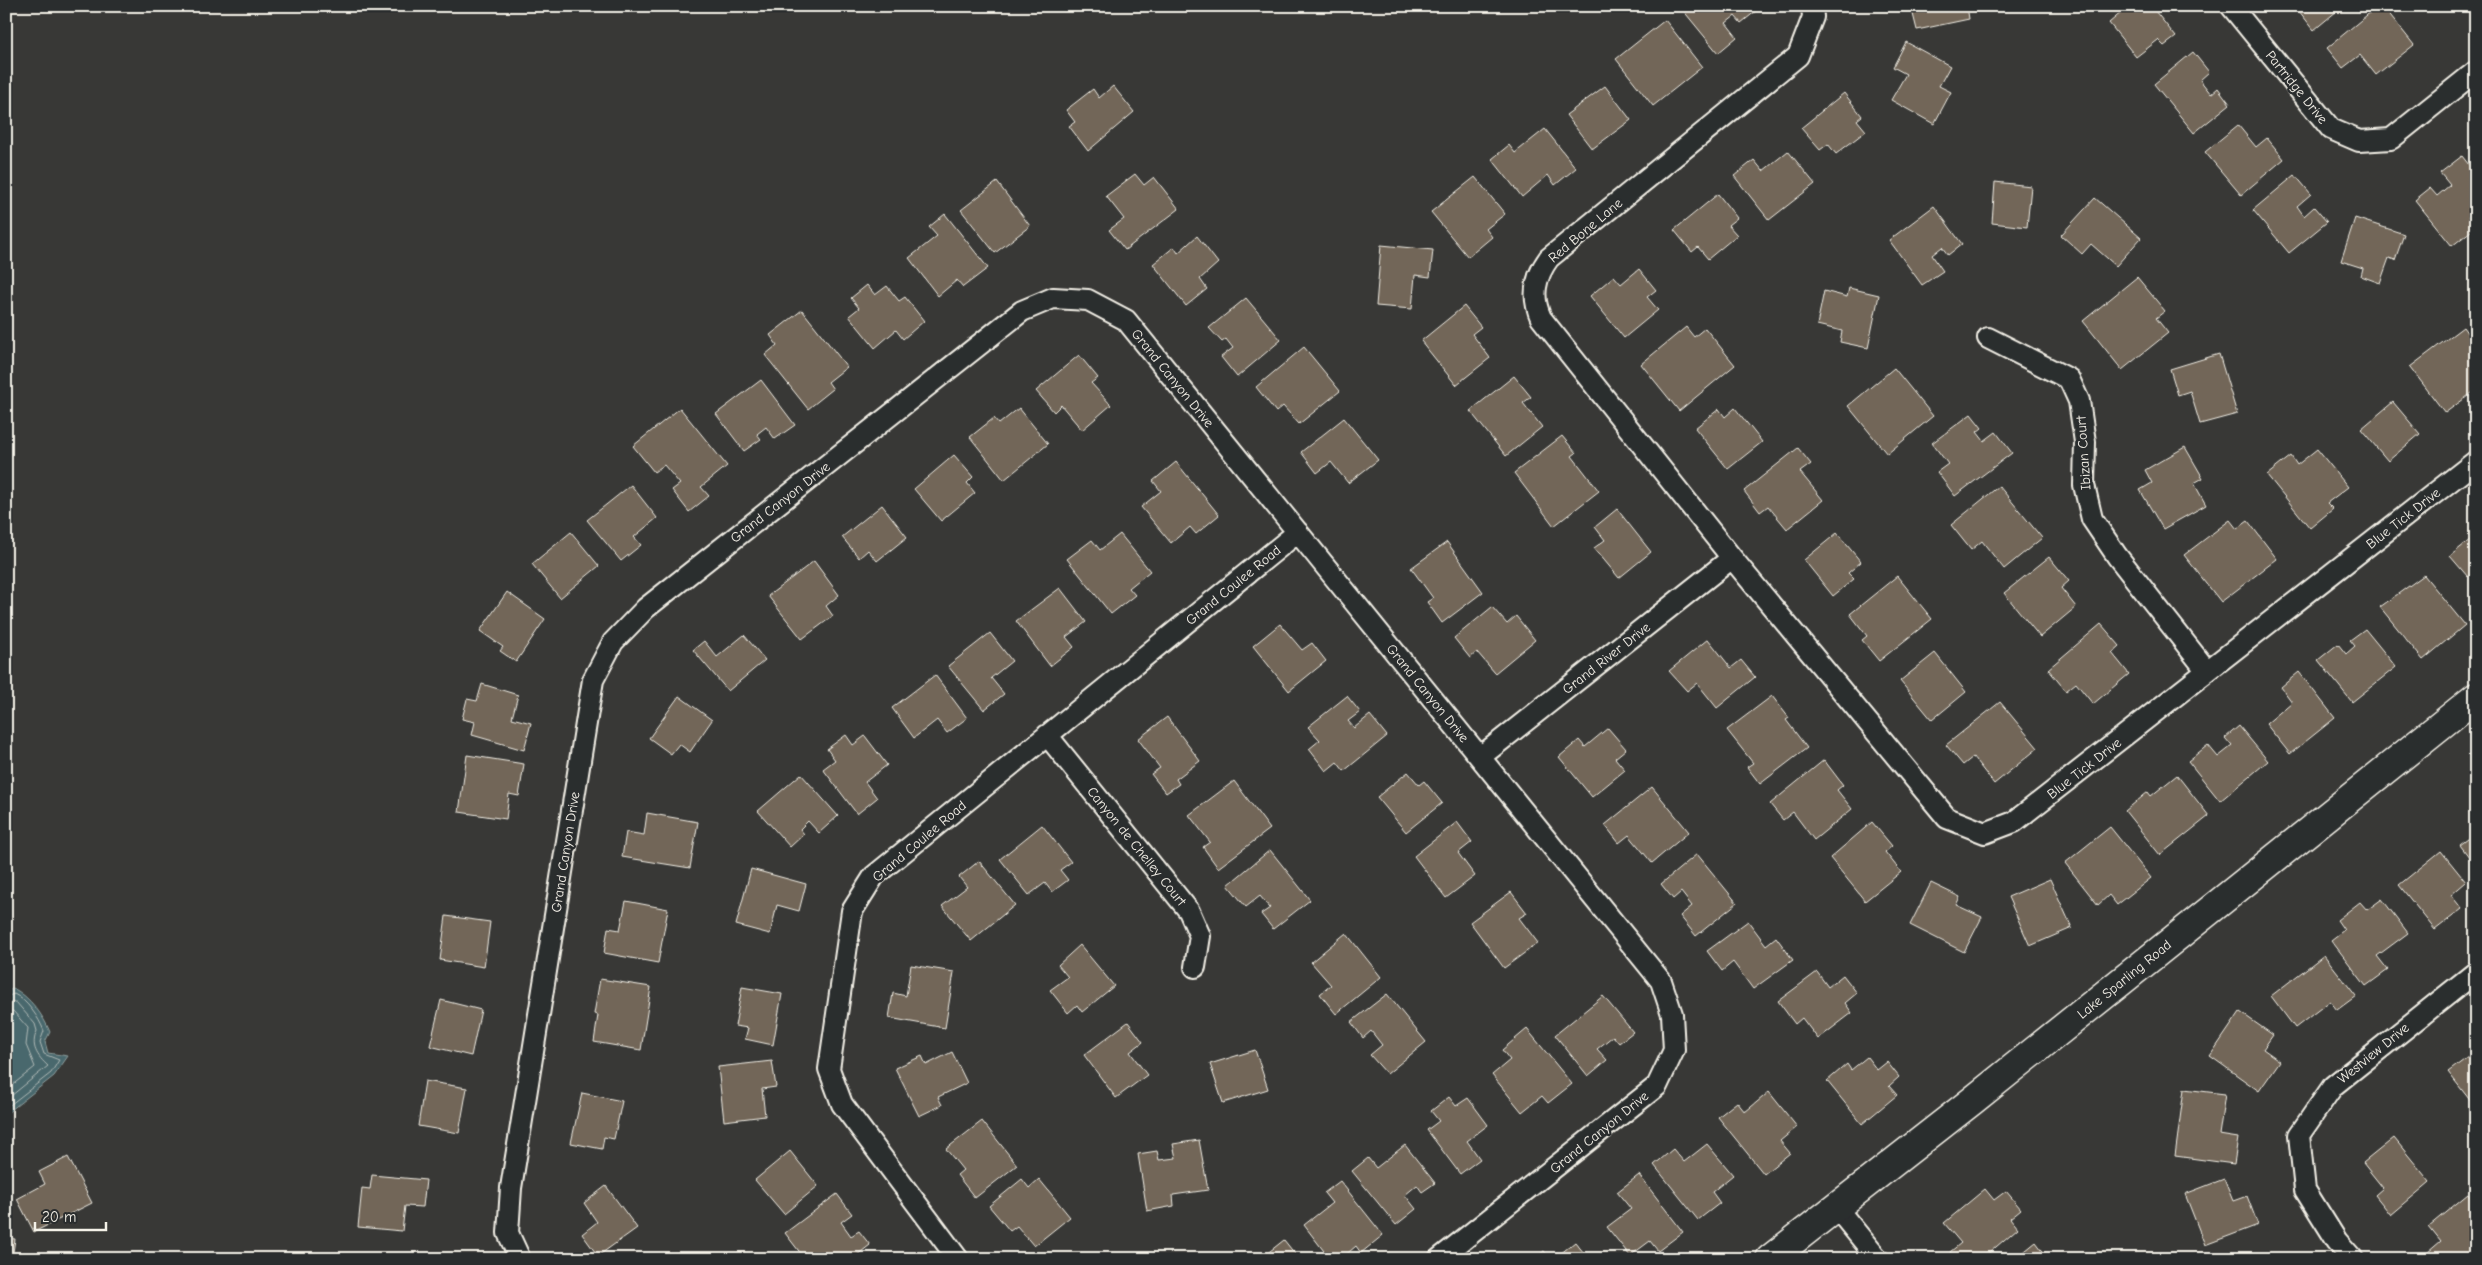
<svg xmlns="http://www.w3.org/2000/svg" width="2482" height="1265" font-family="'Comic Neue',sans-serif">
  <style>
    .water { fill: #4a686d; stroke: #8e9f9e }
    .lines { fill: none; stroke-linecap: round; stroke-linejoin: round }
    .shore { stroke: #b0bab7; stroke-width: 1 }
    .building { fill: #726658; stroke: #f4f1e8 }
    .street-casing { stroke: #f4f1e8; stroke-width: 24 }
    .secondary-casing { stroke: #f4f1e8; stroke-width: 31 }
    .street { stroke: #2a2d2e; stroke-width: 20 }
    .secondary { stroke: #2a2d2e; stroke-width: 28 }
    .labels { text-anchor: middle; stroke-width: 4.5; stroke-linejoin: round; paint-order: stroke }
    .street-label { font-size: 14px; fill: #f4f1e8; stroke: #2a2d2e }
  </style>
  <rect width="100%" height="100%" fill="#383836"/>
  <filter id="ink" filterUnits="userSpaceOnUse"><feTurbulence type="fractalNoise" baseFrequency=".02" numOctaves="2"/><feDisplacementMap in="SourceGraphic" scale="10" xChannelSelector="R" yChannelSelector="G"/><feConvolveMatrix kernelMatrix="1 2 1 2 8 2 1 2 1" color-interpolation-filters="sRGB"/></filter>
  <g filter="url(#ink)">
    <path class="water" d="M 13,988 C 30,997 43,1015 50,1032 L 45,1042 L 48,1053 L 68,1056 L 54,1076 L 6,1114 L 6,993 Z"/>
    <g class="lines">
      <path class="shore" d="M 6,997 L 14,994 C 27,1000 39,1018 44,1031 L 40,1042 L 44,1054 L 59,1060 L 51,1073 L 6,1108
        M 6,1003 L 16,1002 L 35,1024 L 37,1031 C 30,1046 37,1056 48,1066 L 6,1100
        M 6,1011 L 13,1011 L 28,1028 L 26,1045 L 35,1067 L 6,1090"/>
    </g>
    <path class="building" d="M 1686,6 L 1752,6 L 1756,11 L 1741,23 L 1735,16 L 1726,23 L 1737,37 L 1718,53 L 1682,9 Z
      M 1911,6 L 1967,6 L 1969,19 L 1917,30 Z
      M 2129,6 L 2151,6 L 2176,37 L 2164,46 L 2158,40 L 2136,57 L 2109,23 Z
      M 2295,6 L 2343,6 L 2314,30 Z
      M 2378,6 L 2383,6 L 2414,45 L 2376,75 L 2360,55 L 2343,68 L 2327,48 Z
      M 1665,20 L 1702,67 L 1653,106 L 1616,59 Z
      M 1906,42 L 1950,66 L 1939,86 L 1951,92 L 1934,124 L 1891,100 L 1906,74 L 1893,67 Z
      M 2193,52 L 2209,72 L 2200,80 L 2211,94 L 2218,88 L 2230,104 L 2194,133 L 2154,84 Z
      M 1113,86 L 1134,112 L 1088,151 L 1069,126 L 1075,122 L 1066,110 L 1093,89 L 1099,98 Z
      M 1605,86 L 1631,120 L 1592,149 L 1566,115 Z
      M 1844,93 L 1862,116 L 1857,120 L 1866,131 L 1836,154 L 1828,144 L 1820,150 L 1801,128 Z
      M 2238,125 L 2256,147 L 2267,138 L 2284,159 L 2241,195 L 2205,152 Z
      M 1545,129 L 1576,168 L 1555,185 L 1548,175 L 1522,197 L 1492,159 L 1509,145 L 1515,153 Z
      M 1788,151 L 1815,184 L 1769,220 L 1734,176 L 1754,160 L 1763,171 Z
      M 2462,156 L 2476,174 L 2476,210 L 2468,217 L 2476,227 L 2452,246 L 2415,200 L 2430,188 L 2437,196 L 2450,185 L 2440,173 Z
      M 1135,174 L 1144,185 L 1154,177 L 1179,209 L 1125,250 L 1109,230 L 1124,219 L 1106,196 Z
      M 2295,175 L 2311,194 L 2297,206 L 2304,216 L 2314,207 L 2327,222 L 2289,253 L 2253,210 Z
      M 1475,177 L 1505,214 L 1486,229 L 1492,237 L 1468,257 L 1431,212 Z
      M 997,182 L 1030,226 L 995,253 L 961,210 Z
      M 1995,182 L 2031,186 L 2027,227 L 1992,223 Z
      M 1718,194 L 1737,218 L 1728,225 L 1737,235 L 1708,259 L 1698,247 L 1692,252 L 1674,230 Z
      M 2095,198 L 2141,238 L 2116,266 L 2091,244 L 2082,254 L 2061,235 Z
      M 1934,206 L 1962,244 L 1948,255 L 1942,247 L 1932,255 L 1943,271 L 1922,285 L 1889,240 Z
      M 945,214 L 988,268 L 963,287 L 957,280 L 938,296 L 909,258 L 937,236 L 929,227 Z
      M 2355,218 L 2404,234 L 2395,260 L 2389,258 L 2380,283 L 2361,276 L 2363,268 L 2341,261 Z
      M 1197,236 L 1218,263 L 1200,279 L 1207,289 L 1186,306 L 1153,264 L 1174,247 L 1178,253 Z
      M 1381,245 L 1433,250 L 1430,277 L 1415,275 L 1412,309 L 1376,306 Z
      M 1639,269 L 1656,290 L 1647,297 L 1658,310 L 1624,338 L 1590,296 L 1614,276 L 1621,284 Z
      M 2137,277 L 2165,311 L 2156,318 L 2168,333 L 2122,370 L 2083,321 Z
      M 867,285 L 875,295 L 887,286 L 899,301 L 905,297 L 924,321 L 903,339 L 896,330 L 875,348 L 849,316 L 859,308 L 851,298 Z
      M 1849,288 L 1879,295 L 1868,348 L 1840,342 L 1842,331 L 1817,325 L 1824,291 L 1847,297 Z
      M 1246,298 L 1281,340 L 1237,377 L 1221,357 L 1233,348 L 1226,339 L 1222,342 L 1209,328 Z
      M 1464,306 L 1481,327 L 1472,334 L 1490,358 L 1456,385 L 1421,341 Z
      M 802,310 L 847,367 L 828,382 L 833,389 L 808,409 L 765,355 L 777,345 L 770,335 Z
      M 1686,327 L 1694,337 L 1705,328 L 1735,365 L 1679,411 L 1641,364 Z
      M 2463,327 L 2476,345 L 2476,390 L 2445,413 L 2410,367 Z
      M 1304,347 L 1340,391 L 1299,424 L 1283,406 L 1276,412 L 1256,387 Z
      M 2219,354 L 2237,414 L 2200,424 L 2190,391 L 2178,395 L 2170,369 Z
      M 1079,355 L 1098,378 L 1091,383 L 1111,405 L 1082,430 L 1061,405 L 1054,412 L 1036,391 Z
      M 1894,368 L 1933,416 L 1887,454 L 1848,406 Z
      M 1514,376 L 1531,397 L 1523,403 L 1542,427 L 1506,456 L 1470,411 Z
      M 761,380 L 795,425 L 775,439 L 766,427 L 757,434 L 761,439 L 744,451 L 716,414 Z
      M 2393,402 L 2420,434 L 2388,461 L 2361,429 Z
      M 680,408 L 727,466 L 701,487 L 709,496 L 689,512 L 672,490 L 680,484 L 664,465 L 654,472 L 633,446 Z
      M 1019,408 L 1048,444 L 1004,480 L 970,437 L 994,418 L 999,424 Z
      M 1735,408 L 1762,442 L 1728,469 L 1695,428 L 1719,409 L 1725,417 Z
      M 1971,414 L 1982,428 L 1977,432 L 1984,441 L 1996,432 L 2012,453 L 1955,496 L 1937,472 L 1948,464 L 1932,443 Z
      M 1344,418 L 1378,460 L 1348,483 L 1331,462 L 1317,473 L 1301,452 Z
      M 1562,436 L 1576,453 L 1572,456 L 1599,491 L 1554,526 L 1514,473 Z
      M 2185,447 L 2203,478 L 2194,483 L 2206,505 L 2163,529 L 2140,490 L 2152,483 L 2145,470 Z
      M 1798,448 L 1811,464 L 1800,472 L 1823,500 L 1787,529 L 1768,506 L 1760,512 L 1744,491 Z
      M 2317,449 L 2348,487 L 2327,503 L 2333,509 L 2310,528 L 2267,475 L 2291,456 L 2297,465 Z
      M 954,455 L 973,477 L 967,483 L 975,493 L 941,521 L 914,489 Z
      M 1176,462 L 1219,515 L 1196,534 L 1190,527 L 1171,543 L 1141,507 L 1161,491 L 1153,481 Z
      M 631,485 L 657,518 L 634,537 L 641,545 L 621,561 L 587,520 Z
      M 1999,486 L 2042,538 L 2004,569 L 1982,541 L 1971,550 L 1951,525 Z
      M 882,505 L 907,537 L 877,561 L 868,550 L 859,558 L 842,537 Z
      M 1617,509 L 1651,552 L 1619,578 L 1594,548 L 1605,540 L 1595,527 Z
      M 2230,520 L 2237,529 L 2248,521 L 2277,559 L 2221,602 L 2184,555 Z
      M 571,532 L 599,566 L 560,598 L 532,564 Z
      M 1837,533 L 1861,562 L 1848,573 L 1854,579 L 1833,596 L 1804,560 Z
      M 1120,534 L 1150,571 L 1129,588 L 1135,595 L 1111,614 L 1067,559 L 1092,540 L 1100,550 Z
      M 2476,535 L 2476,577 L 2472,573 L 2468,577 L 2450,556 Z
      M 1447,542 L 1483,592 L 1442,623 L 1427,602 L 1433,598 L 1411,568 Z
      M 2049,557 L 2069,581 L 2061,588 L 2076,607 L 2040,637 L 2004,593 Z
      M 814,561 L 839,595 L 826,606 L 833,616 L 802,639 L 768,596 Z
      M 2424,575 L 2465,625 L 2423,660 L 2380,607 Z
      M 1897,576 L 1932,619 L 1879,661 L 1862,640 L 1867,636 L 1850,614 Z
      M 1060,588 L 1086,622 L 1066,637 L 1074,647 L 1050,666 L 1016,621 Z
      M 507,592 L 545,619 L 516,662 L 500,651 L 503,647 L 480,631 Z
      M 1492,607 L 1507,624 L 1516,616 L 1535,640 L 1495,673 L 1477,652 L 1470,658 L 1454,638 Z
      M 1280,624 L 1302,650 L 1312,643 L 1326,661 L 1289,691 L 1253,646 Z
      M 2101,624 L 2120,646 L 2112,653 L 2129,674 L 2093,704 L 2076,683 L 2066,691 L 2048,669 Z
      M 2365,629 L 2396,667 L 2352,702 L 2318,660 L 2338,644 L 2346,654 L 2355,646 L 2350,640 Z
      M 990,633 L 1012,661 L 991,678 L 1004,694 L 984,710 L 948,666 Z
      M 744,635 L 765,660 L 728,691 L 693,650 L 704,641 L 717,657 Z
      M 1708,639 L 1731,668 L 1741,660 L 1755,677 L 1717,708 L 1697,683 L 1687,691 L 1669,671 Z
      M 1935,653 L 1966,692 L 1932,720 L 1900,681 Z
      M 2299,672 L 2335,718 L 2290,754 L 2266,724 L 2292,702 L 2281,687 Z
      M 935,675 L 967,718 L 947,733 L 937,720 L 914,738 L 892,708 Z
      M 482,684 L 518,695 L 512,718 L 531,723 L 524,750 L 472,735 L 475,722 L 462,719 L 467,699 L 477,701 Z
      M 679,696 L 712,720 L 690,752 L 679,744 L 671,754 L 649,738 Z
      M 1347,696 L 1360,712 L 1348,721 L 1354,728 L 1370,715 L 1387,736 L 1344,771 L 1337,762 L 1326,771 L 1309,749 L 1320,740 L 1308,727 Z
      M 1772,696 L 1789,718 L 1786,720 L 1807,748 L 1760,784 L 1747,767 L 1753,763 L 1727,730 Z
      M 2000,702 L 2038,748 L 1994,784 L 1973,757 L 1963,765 L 1946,745 Z
      M 1167,717 L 1200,761 L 1176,779 L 1179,784 L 1166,793 L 1151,774 L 1160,768 L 1138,739 Z
      M 2239,726 L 2268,761 L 2220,801 L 2188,761 L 2208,745 L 2218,757 L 2232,746 L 2225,738 Z
      M 1608,728 L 1626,749 L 1615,758 L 1625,770 L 1592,797 L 1559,757 L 1579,740 L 1585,747 Z
      M 846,735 L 853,745 L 865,736 L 887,765 L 865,782 L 877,798 L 857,814 L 823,769 L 835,760 L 827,749 Z
      M 467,755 L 524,764 L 519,796 L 509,794 L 506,819 L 459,812 Z
      M 1824,760 L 1843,785 L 1837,790 L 1852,809 L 1814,840 L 1793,812 L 1783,820 L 1770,804 Z
      M 1408,772 L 1419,785 L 1424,781 L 1442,803 L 1406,832 L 1377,797 Z
      M 801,774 L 838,816 L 819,833 L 808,821 L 800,829 L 804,834 L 790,847 L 758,811 Z
      M 2177,775 L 2209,816 L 2160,855 L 2125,811 L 2148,792 L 2151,796 Z
      M 1234,781 L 1270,829 L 1218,868 L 1203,847 L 1210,842 L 1189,815 Z
      M 1652,787 L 1689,832 L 1652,863 L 1629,835 L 1619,843 L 1605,825 Z
      M 647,813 L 698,822 L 690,868 L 622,857 L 626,832 L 644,835 Z
      M 1457,822 L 1472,842 L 1458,853 L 1475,876 L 1446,898 L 1414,856 Z
      M 1872,822 L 1892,846 L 1885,852 L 1901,872 L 1865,901 L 1830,858 Z
      M 1042,825 L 1071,862 L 1060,870 L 1068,880 L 1052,892 L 1045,883 L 1029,895 L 1000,859 Z
      M 2110,827 L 2151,878 L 2117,905 L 2109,895 L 2098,905 L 2065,863 Z
      M 2476,833 L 2476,866 L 2460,845 Z
      M 1270,850 L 1310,900 L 1273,929 L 1261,914 L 1270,908 L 1260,896 L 1246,907 L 1228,885 Z
      M 2441,851 L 2466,882 L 2451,895 L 2462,909 L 2435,930 L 2399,885 Z
      M 1697,854 L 1737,903 L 1696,936 L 1680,916 L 1692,906 L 1681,892 L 1673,899 L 1661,884 Z
      M 979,861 L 1015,905 L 971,941 L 942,906 L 967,887 L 959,877 Z
      M 751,869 L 806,884 L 799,911 L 777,905 L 770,934 L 736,925 Z
      M 2050,879 L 2072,928 L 2030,946 L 2008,897 Z
      M 1931,883 L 1960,897 L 1956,905 L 1982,917 L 1964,952 L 1910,925 Z
      M 1511,892 L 1527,913 L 1519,918 L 1538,943 L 1504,968 L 1470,922 Z
      M 2382,899 L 2408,933 L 2377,956 L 2388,970 L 2366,986 L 2331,940 L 2344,930 L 2337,920 L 2360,902 L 2367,910 Z
      M 626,901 L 668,909 L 658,963 L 604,953 L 608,928 L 620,930 Z
      M 446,916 L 490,922 L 484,967 L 440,960 Z
      M 1748,921 L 1766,945 L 1776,937 L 1793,960 L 1753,989 L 1733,962 L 1722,971 L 1707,951 Z
      M 1346,933 L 1381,977 L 1336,1014 L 1320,994 L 1331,985 L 1311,962 Z
      M 1080,945 L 1114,986 L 1082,1012 L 1077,1005 L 1068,1013 L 1050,990 L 1068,977 L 1058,965 Z
      M 2324,955 L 2356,996 L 2337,1010 L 2330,1001 L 2295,1028 L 2271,996 Z
      M 911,965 L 954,972 L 945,1028 L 889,1018 L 893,993 L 906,996 Z
      M 1817,972 L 1828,987 L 1843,975 L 1857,993 L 1845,1003 L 1852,1013 L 1818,1039 L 1802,1018 L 1795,1024 L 1778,1001 Z
      M 600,979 L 651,987 L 641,1050 L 594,1042 L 598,1015 L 594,1014 Z
      M 742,987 L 782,994 L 773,1045 L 745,1039 L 748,1028 L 735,1026 Z
      M 1387,994 L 1426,1042 L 1387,1074 L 1370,1055 L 1382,1045 L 1371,1031 L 1363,1038 L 1351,1022 Z
      M 1603,996 L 1633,1032 L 1619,1043 L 1613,1036 L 1597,1049 L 1607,1060 L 1588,1076 L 1555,1035 Z
      M 441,1000 L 481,1010 L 471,1056 L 430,1046 Z
      M 2240,1012 L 2273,1035 L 2263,1049 L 2280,1061 L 2259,1091 L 2210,1056 Z
      M 1128,1022 L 1143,1042 L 1130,1052 L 1147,1075 L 1116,1098 L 1084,1055 Z
      M 1527,1029 L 1572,1084 L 1548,1103 L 1542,1096 L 1522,1112 L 1492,1075 L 1510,1060 L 1502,1050 Z
      M 1255,1050 L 1268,1089 L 1223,1103 L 1210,1064 Z
      M 2476,1051 L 2476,1108 L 2448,1072 Z
      M 952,1052 L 967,1083 L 938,1097 L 942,1105 L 919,1116 L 895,1068 L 922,1056 L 926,1065 Z
      M 1867,1057 L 1877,1070 L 1887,1062 L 1899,1077 L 1889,1086 L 1897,1095 L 1862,1124 L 1827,1081 L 1847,1064 L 1851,1070 Z
      M 772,1061 L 776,1087 L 762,1089 L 765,1116 L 724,1121 L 718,1067 Z
      M 425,1081 L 467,1088 L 459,1133 L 418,1126 Z
      M 2184,1089 L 2225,1094 L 2219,1135 L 2238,1138 L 2234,1164 L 2175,1156 Z
      M 1769,1092 L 1797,1127 L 1780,1141 L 1790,1153 L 1764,1174 L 1718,1117 L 1737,1102 L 1745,1112 Z
      M 582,1093 L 622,1101 L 614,1139 L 604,1137 L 602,1149 L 571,1143 Z
      M 1449,1097 L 1456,1106 L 1468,1098 L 1488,1125 L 1467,1141 L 1480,1159 L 1460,1174 L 1427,1130 L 1439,1121 L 1431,1111 Z
      M 982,1121 L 1017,1165 L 975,1198 L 957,1175 L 963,1170 L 946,1149 Z
      M 2394,1138 L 2430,1182 L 2391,1215 L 2375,1195 L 2383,1188 L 2363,1163 Z
      M 1199,1140 L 1208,1190 L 1173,1195 L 1174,1206 L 1147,1211 L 1138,1154 L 1157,1151 L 1159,1160 L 1176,1158 L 1173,1144 Z
      M 1707,1144 L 1733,1175 L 1712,1192 L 1720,1203 L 1698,1220 L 1654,1165 L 1673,1149 L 1684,1162 Z
      M 1405,1145 L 1435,1183 L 1422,1192 L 1417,1185 L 1405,1195 L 1416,1209 L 1396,1225 L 1352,1171 L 1368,1158 L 1376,1168 Z
      M 790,1151 L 818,1186 L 784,1214 L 755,1180 Z
      M 68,1157 L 92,1203 L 34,1232 L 17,1199 L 45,1184 L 39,1172 Z
      M 372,1175 L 426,1180 L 423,1207 L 405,1206 L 402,1231 L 358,1227 L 362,1188 L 370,1189 Z
      M 1639,1175 L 1683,1232 L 1658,1251 L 1650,1241 L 1630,1256 L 1607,1227 L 1631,1209 L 1617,1192 Z
      M 1022,1179 L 1029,1188 L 1039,1179 L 1070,1217 L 1034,1246 L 1017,1226 L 1010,1231 L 989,1206 Z
      M 2224,1179 L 2233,1201 L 2247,1196 L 2258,1225 L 2205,1245 L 2185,1194 Z
      M 1340,1181 L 1383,1235 L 1361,1253 L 1356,1246 L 1341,1259 L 1330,1259 L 1304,1225 L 1332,1203 L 1324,1193 Z
      M 606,1186 L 637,1228 L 598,1256 L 582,1234 L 597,1222 L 584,1203 Z
      M 1985,1189 L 1994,1200 L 2006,1191 L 2021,1209 L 2010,1218 L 2018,1228 L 1982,1259 L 1956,1259 L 1950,1252 L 1961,1243 L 1944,1223 Z
      M 837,1194 L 852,1214 L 841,1222 L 851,1236 L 859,1231 L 870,1245 L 852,1259 L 805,1259 L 785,1233 Z
      M 2468,1194 L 2476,1205 L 2476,1258 L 2432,1259 L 2427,1253 L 2441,1241 L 2429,1226 Z
      M 6,1238 L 15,1239 L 12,1259 L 6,1259 Z
      M 1284,1240 L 1299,1259 L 1260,1259 Z
      M 1575,1242 L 1589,1259 L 1554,1259 Z
      M 2036,1242 L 2048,1258 L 2015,1259 Z
      M 1544,1251 L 1551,1259 L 1534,1259 Z"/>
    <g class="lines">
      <defs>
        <path id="street" d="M 1812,6 L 1813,17 L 1798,56 L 1549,258 C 1535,277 1531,296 1541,318 L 1732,558 L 1947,818 L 1985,833 L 2014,822 L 2476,461
          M 2231,6 L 2331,129 L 2359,141 L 2391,139 L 2476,71
          M 1988,338 L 2069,379 L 2079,401 L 2085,442 L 2084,485 L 2092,519 L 2117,556 L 2207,671
          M 1047,735 L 1189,911 L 1200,936 L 1195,967
          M 1480,757 L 1732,558
          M 1835,1206 L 1878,1259
          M 520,1259 L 508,1233 L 511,1188 L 593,680 L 613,642 L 646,608 L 1022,311 L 1053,298 L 1088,300 L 1126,320 L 1661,981 L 1672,1014 L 1674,1050 L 1657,1086 L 1439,1259
          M 958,1259 L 842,1104 L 829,1069 L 852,911 L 874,876 L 1298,532
          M 2353,1259 L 2337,1241 L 2305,1190 L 2299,1135 L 2333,1086 L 2476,972"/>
        <path id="secondary" d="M 1770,1259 L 1972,1101 L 2476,697"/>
      </defs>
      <use href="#street" class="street-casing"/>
      <use href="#secondary" class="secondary-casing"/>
      <use href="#street" class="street"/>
      <use href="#secondary" class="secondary"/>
    </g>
  </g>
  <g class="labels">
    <g class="street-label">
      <text transform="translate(2297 87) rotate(51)" y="5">Partridge Drive</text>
      <text transform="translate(1585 230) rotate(-40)" y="5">Red Bone Lane</text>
      <text transform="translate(1173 378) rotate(51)" y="5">Grand Canyon Drive</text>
      <text transform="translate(2083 453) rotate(-94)" y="5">Ibizan Court</text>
      <text transform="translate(780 502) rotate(-38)" y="5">Grand Canyon Drive</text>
      <text transform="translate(2403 518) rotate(-38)" y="5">Blue Tick Drive</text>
      <text transform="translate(1233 585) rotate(-39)" y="5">Grand Coulee Road</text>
      <text transform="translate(1606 658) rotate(-38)" y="5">Grand River Drive</text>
      <text transform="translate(1428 693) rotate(51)" y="5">Grand Canyon Drive</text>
      <text transform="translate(2084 768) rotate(-38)" y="5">Blue Tick Drive</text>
      <text transform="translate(919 841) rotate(-40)" y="5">Grand Coulee Road</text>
      <text transform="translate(1137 846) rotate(51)" y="5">Canyon de Chelley Court</text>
      <text transform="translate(565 852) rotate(-81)" y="5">Grand Canyon Drive</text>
      <text transform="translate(2124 979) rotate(-39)" y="5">Lake Sparling Road</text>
      <text transform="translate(2373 1053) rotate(-39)" y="5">Westview Drive</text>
      <text transform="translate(1599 1132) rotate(-39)" y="5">Grand Canyon Drive</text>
    </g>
  </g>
  <rect width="2482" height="1265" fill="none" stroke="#2a2d2e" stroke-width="25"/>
  <rect x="12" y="12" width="2457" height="1240" fill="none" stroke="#f4f1e8" stroke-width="2" filter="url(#ink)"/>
  <path d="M35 1222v8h71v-8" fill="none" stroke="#f4f1e8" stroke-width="2.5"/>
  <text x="42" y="1222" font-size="15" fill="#f4f1e8" stroke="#2a2d2e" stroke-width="4" paint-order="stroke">20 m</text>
</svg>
